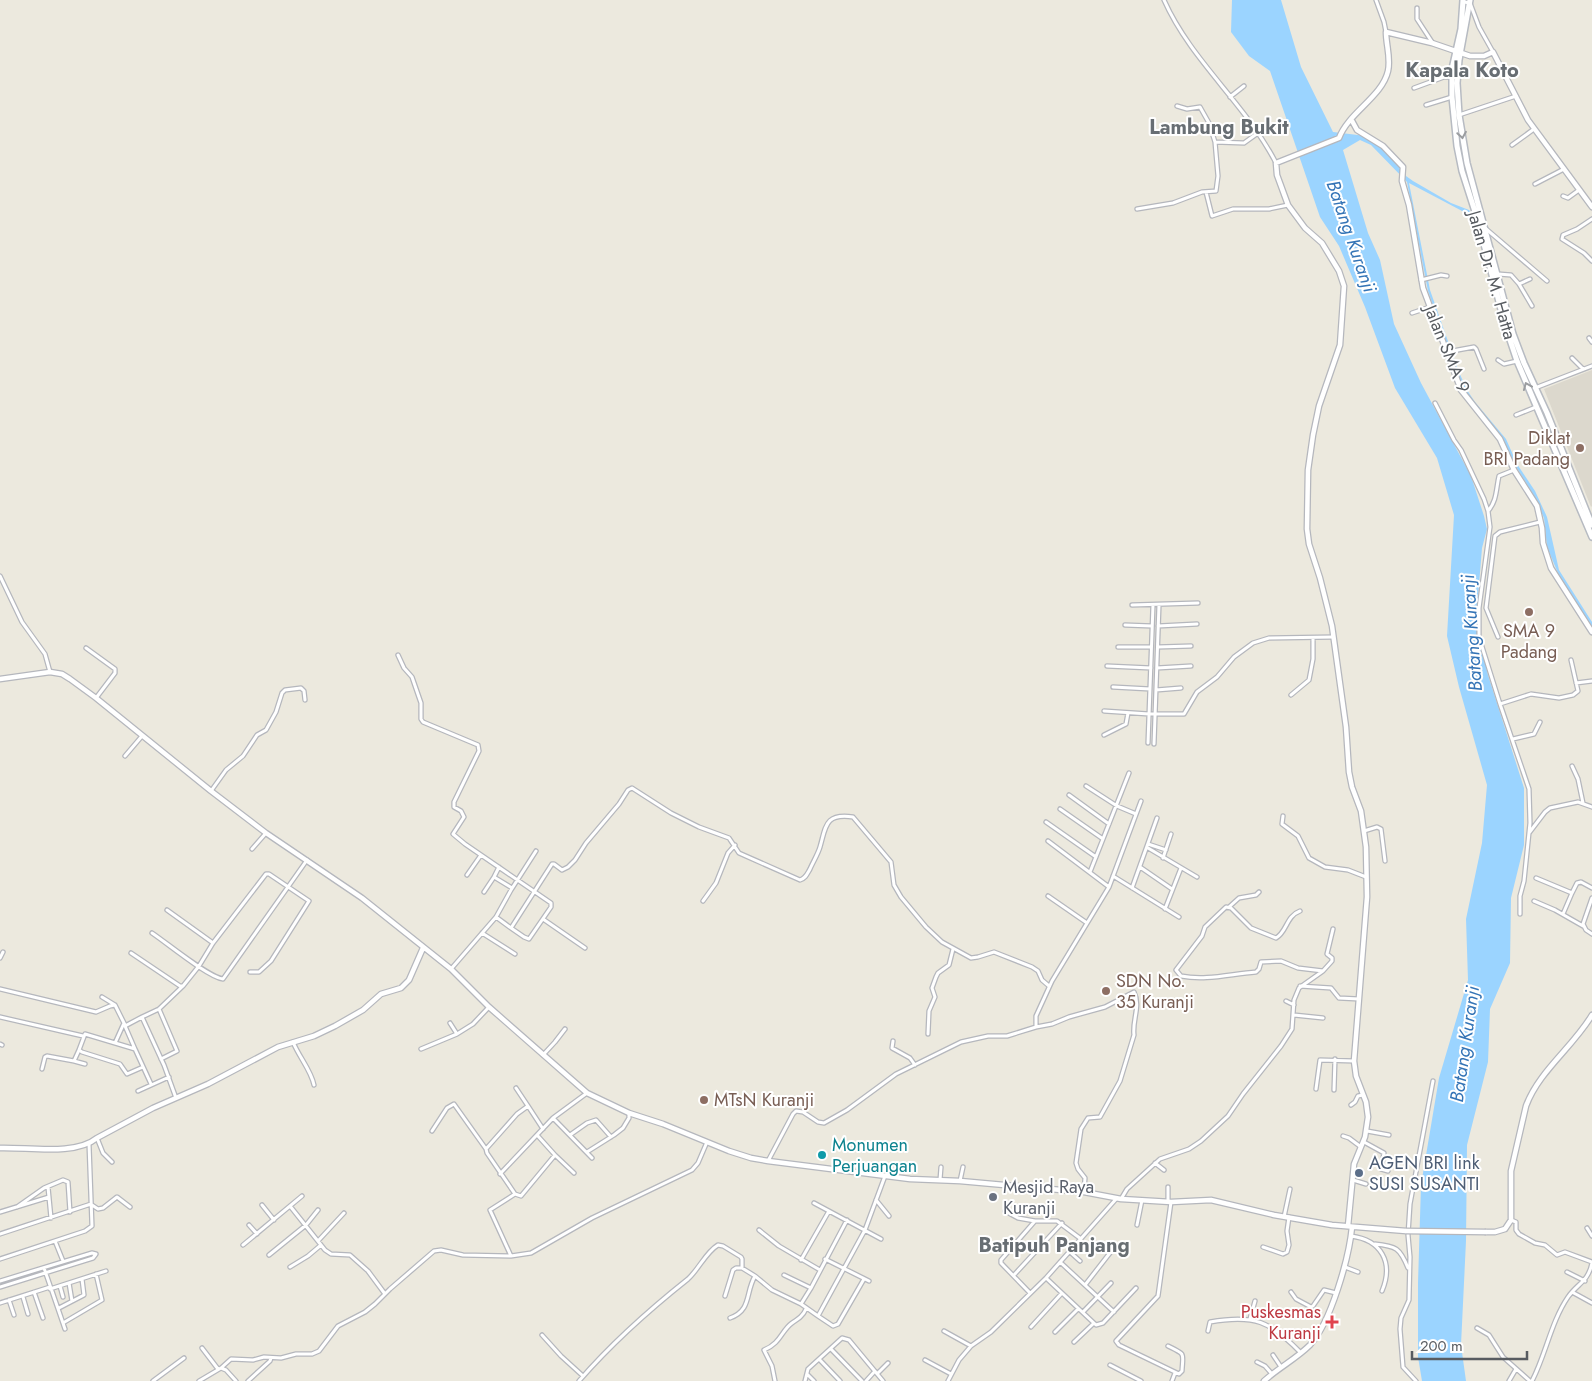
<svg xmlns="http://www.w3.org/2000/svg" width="1592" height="1381" font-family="Jost,sans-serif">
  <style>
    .education { fill: #dcd8cd }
    .water { fill: #9bd4ff }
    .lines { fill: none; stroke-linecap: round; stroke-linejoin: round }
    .minor-casing { stroke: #b5b7bd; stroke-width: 5.5 }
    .tertiary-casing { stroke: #b5b7bd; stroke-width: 7 }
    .secondary-casing { stroke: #b7bbc2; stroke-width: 8 }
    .minor { stroke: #fff; stroke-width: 3 }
    .tertiary { stroke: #fff; stroke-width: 4.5 }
    .secondary { stroke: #fff; stroke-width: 5 }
    .tertiary-bridge-casing { stroke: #b5b7bd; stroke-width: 7; stroke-linecap: butt }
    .tertiary-bridge { stroke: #fff; stroke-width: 4.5 }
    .oneway { stroke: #9b9da0 }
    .education-dot { fill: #8d6e63; stroke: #fff; stroke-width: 2 }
    .culture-dot { fill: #0f9aa8; stroke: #fff; stroke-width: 2 }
    .service-dot { fill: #5c6f8a; stroke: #fff; stroke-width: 2 }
    .worship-dot { fill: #6b7280; stroke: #fff; stroke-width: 2 }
    .health-dot { fill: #e0444e; stroke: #fff; stroke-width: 2 }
    .labels { text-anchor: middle; stroke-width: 4; stroke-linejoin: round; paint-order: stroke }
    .street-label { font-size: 18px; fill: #585c61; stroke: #fff }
    .education-label { font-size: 18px; fill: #785e54; stroke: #fff; text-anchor: start }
    .culture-label { font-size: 18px; fill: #0d838f; stroke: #fff; text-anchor: start }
    .service-label { font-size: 18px; fill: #4e5e75; stroke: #fff; text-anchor: start }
    .worship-label { font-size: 18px; fill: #5b616d; stroke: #fff; text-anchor: start }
    .health-label { font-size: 18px; fill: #be3a42; stroke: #fff; text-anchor: end }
    .water-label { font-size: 19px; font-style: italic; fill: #3474b6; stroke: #fff }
    .quarter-label { font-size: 20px; font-weight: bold; fill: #686e73; stroke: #fff }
  </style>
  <rect width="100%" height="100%" fill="#ece9de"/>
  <path class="education" d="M 1592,370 L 1592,506 L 1591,507 L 1544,389 Z"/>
  <path class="water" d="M 1232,0 L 1281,0 L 1301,67 L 1333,132 L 1366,136 L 1379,145 L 1402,169 L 1406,176 L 1413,181 L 1451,203 L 1469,210 L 1471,213 L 1464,212 L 1409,183 L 1430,290 L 1458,370 L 1467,390 L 1475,402 L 1506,439 L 1517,464 L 1535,491 L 1547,517 L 1559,570 L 1592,622 L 1592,627 L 1560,578 L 1547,547 L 1544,518 L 1533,494 L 1515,465 L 1504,442 L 1462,388 L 1428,291 L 1407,182 L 1371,145 L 1360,140 L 1343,150 L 1368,233 L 1380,260 L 1394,324 L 1421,383 L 1471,476 L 1484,516 L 1487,529 L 1482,548 L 1476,622 L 1488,675 L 1524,788 L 1524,845 L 1511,898 L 1510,963 L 1490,1009 L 1488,1062 L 1467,1145 L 1466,1241 L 1461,1345 L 1466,1381 L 1422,1381 L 1418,1357 L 1418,1283 L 1421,1185 L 1439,1078 L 1468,980 L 1466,919 L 1482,843 L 1487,785 L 1459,687 L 1447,636 L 1454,515 L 1437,458 L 1395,388 L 1365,307 L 1339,246 L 1320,217 L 1270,71 L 1249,56 L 1231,32 Z"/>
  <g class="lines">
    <defs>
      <path id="minor" d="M 1164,0 C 1191,61 1246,104 1276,163
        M 1376,0 L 1384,22 L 1386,32
        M 1464,2 L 1470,3 L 1479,27 L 1493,52
        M 1417,8 L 1417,19 L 1432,42
        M 1414,88 L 1444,77 L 1452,77
        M 1230,97 L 1244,86
        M 1426,105 L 1452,97
        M 1177,106 L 1187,109 L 1200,107 L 1209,123 L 1215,142 L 1244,143 L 1258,133
        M 1459,115 L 1516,96
        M 1512,145 L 1534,129
        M 1535,184 L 1564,169
        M 1206,192 L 1212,216 L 1233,209 L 1269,209 L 1288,205
        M 1563,196 L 1568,198 L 1579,190
        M 1137,209 L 1173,203 L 1202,192 L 1216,191 L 1218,176 L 1215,142
        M 1592,219 L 1577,229 L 1563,235 L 1562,239 L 1584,253 L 1592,261
        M 1485,228 L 1547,281
        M 1498,274 L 1511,275 L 1519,284 L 1532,306
        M 1421,280 L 1441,275 L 1447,276
        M 1519,284 L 1530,279
        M 1412,313 L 1430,307
        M 1589,338 L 1592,342
        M 1447,352 L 1474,347 L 1476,349 L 1484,369
        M 1572,358 L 1583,369
        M 1498,360 L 1504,364 L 1517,361
        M 1535,388 L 1592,366
        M 1435,403 L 1454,440 L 1461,450 L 1484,499 L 1488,511 L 1490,527 L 1479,608 L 1479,637 L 1500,704 L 1529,789 L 1530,823 L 1524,881 L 1520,896 L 1520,914
        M 1516,415 L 1536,407
        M 1488,511 C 1497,501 1496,489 1499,476 L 1514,470
        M 0,576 L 22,622 L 45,654 L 50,672
        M 1132,605 L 1198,603
        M 1125,625 L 1152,626
        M 1158,626 L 1197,624
        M 1498,637 L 1486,608 L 1495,536 L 1500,532 L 1540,522
        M 1118,647 L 1151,647
        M 1158,647 L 1191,646
        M 86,648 L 115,669 L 115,673 L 96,698
        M 398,655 L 404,668 L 412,677 L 421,703 L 421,719 L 423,722 L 478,745 L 479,751 L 454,802 L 454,807 L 461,811 L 464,817 L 453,834 L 465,844 L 551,903 L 551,907 L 529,939 L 524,937 L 511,928
        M 1107,666 L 1151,668
        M 1157,668 L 1191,666
        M 1576,683 L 1592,681
        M 1113,687 L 1150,689
        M 1156,690 L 1181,688
        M 1291,695 L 1309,680 L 1313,659 L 1313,638
        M 1500,704 L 1531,694 L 1559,698 L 1573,695 L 1578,691 L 1571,660
        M 1104,711 L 1149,714 L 1184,714 L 1197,692 L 1217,677 L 1234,657 L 1253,643 L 1269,638 L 1333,637
        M 1104,735 L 1126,724 L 1128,713
        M 1513,739 L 1534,734 L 1540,722
        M 1148,743 L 1153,605
        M 1154,744 L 1159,605
        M 125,756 L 142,736
        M 1572,766 L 1578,779 L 1583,803
        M 1086,786 L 1117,806 L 1136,814
        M 211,791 L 226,770 L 243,756 L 257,735 L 266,730 L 276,712 L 282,693 L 285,690 L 301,688 L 304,691 L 305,700
        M 1069,795 L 1109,824
        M 1060,809 L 1103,839
        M 1283,816 L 1282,824 L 1298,836 L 1309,858 L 1325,867 L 1348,870 L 1366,877
        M 1046,822 L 1096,857
        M 1364,831 L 1377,827 L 1381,829 L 1385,861
        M 1529,833 L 1545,812 L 1550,808 L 1578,802 L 1592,807
        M 1148,844 L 1166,850
        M 1148,848 L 1197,877
        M 252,849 L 266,833
        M 1163,858 L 1171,834
        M 1140,867 L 1172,889
        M 1090,872 L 1129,773
        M 467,875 L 481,855
        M 1113,876 L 1179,917
        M 494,877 L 499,867
        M 1536,878 L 1572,893 L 1577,883 L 1581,882 L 1592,888
        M 1109,887 L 1141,801
        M 1132,888 L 1157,818
        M 484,892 L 494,877 L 512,888
        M 1048,896 L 1087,923
        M 1592,898 L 1583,924 L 1586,930 L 1592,934
        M 703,901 L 716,883 L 728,853 L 735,845
        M 1534,901 L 1555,910 L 1583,926
        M 1229,907 L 1239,898 L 1256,895 L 1259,892
        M 1165,909 L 1181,868
        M 167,910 L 213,943
        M 1300,911 C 1286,916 1287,932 1276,938 L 1251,928 L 1231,908 L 1226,907 L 1205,927 L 1202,936 L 1176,970 L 1181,976 C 1206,981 1230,974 1256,972 L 1259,969 L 1261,962 L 1281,961 L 1298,968 L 1323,971
        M 1563,914 L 1572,893
        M 496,917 L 511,928 L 552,864 L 554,864 L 562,870 L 568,867 L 575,860 L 586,843 L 619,804 L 628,790 L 632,788 L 671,813 L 699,827 L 729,838 L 739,853 L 800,880 C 806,878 807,874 810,869 C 813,862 818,854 820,847 C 826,826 825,813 853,817 L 891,862 L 894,885 L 901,897 L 926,927 L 942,942 L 971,958 L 978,957 L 994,952 L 1032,967 L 1038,971 L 1042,980 L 1049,986
        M 543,919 L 585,948
        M 152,933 C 167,943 208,977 223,979 L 307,860
        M 482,933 L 515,954
        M 131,953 L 180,986 L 183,986 L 199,966 L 213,943 L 266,874 L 269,874 L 309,901 L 271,961 L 259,972 L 250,972
        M 0,958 L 3,952
        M 451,969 L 496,917 L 511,890 L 536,851
        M 1300,986 L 1331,988 L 1339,998 L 1359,999
        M 0,989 L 96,1012 L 110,1006 L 115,1005
        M 102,997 L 115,1005 L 125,1025
        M 1286,1001 L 1294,1005
        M 159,1009 L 177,1051 L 161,1059
        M 1294,1015 L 1323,1018
        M 0,1017 L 83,1036
        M 142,1017 L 159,1009 L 183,986
        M 450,1023 L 457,1034
        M 1036,1027 L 1036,1016 L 1052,981 L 1109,887 L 1048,841
        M 928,1034 L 929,1011 L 935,997 L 932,988 L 936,977 L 938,973 L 949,965 L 953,949
        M 893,1041 L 892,1048 L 910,1058 L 915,1065
        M 293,1042 C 299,1057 311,1070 314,1085
        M 115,1043 L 124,1023
        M 0,1044 L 2,1045
        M 135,1049 L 125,1026 L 142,1017 L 164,1065 L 176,1098
        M 421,1049 L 457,1034 L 473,1024 L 489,1007
        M 543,1055 L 555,1042 L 565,1029
        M 74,1061 L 85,1064
        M 143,1067 L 127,1074 L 120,1064 L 82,1052 L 79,1050 L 85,1034 L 135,1049 L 151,1084
        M 42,1069 L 45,1057 L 47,1056 L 74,1061 L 79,1050
        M 516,1088 L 528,1106
        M 1316,1089 L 1320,1060 L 1354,1061
        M 1334,1090 L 1335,1059
        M 138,1091 L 169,1077
        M 1351,1105 L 1355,1102 L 1358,1096 L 1363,1095
        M 553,1118 L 592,1158
        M 432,1131 L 447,1108 L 454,1104 L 486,1149 L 517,1114 L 528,1106 L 543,1129
        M 1367,1131 L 1389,1135
        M 570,1135 L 587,1123 L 596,1120 L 611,1137
        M 1343,1136 L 1349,1138 L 1361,1147
        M 97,1138 L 103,1153 L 112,1162
        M 1364,1142 L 1384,1153 L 1381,1169 L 1388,1171
        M 486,1149 L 487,1153 L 515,1194 L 521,1196 L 555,1155 L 537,1135
        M 587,1152 L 614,1135 L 623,1128 L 629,1118 L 629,1113
        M 555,1155 L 574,1173
        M 768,1161 L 793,1114 L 796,1111 L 803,1112 L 818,1122 L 824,1123 L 847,1110 L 896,1074 L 961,1042 L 988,1036 L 1007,1036 L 1036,1027 L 1052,1024 L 1069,1017 L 1105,1007 L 1134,992 C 1141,1006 1132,1020 1134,1035 L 1120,1081 L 1100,1117 L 1088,1118 L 1081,1129 L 1076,1163 L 1078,1169 L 1085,1178 L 1084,1192
        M 1155,1163 L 1164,1170
        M 500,1174 L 553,1118 L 587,1093
        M 940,1180 L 941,1167
        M 1353,1180 L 1366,1184
        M 960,1181 L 963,1167
        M 48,1187 L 51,1218
        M 1121,1199 L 1127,1189 L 1160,1159 L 1189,1149 L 1201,1141 L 1228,1116 L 1243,1094 L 1281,1046 L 1292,1029 L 1294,1000 L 1299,988 L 1323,971 L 1332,961 L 1332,958 L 1327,954 L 1333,929
        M 876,1200 L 889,1216
        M 1168,1202 L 1168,1187
        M 814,1203 L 881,1239
        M 92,1205 L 98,1209 L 103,1208 L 117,1197 L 130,1207
        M 262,1205 L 274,1220
        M 290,1206 L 325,1250 L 331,1254 L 350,1255 L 368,1271 L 385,1294
        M 17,1207 L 44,1188 L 63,1180 L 68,1182 L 70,1212
        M 1005,1211 L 1018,1218 L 1035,1221
        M 0,1212 L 49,1197
        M 1284,1217 L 1290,1189
        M 1511,1220 L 1516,1222 L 1516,1230 L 1519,1234 L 1535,1243 L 1545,1245 L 1557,1255 L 1565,1252 L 1592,1262
        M 249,1225 L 257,1234
        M 1137,1225 L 1142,1200
        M 1587,1228 L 1592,1236
        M 759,1230 L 779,1246 L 820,1270
        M 0,1234 L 91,1204
        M 1351,1236 C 1381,1240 1394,1262 1382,1291
        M 55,1241 L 63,1261
        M 318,1241 L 344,1213
        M 1375,1244 C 1396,1246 1400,1248 1408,1268
        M 243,1245 L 302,1196
        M 1263,1247 L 1283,1254 L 1287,1252 L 1289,1245 L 1287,1231 L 1289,1217
        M 1070,1252 L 1080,1261
        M 269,1255 L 306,1225 L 318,1210
        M 511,1256 L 490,1210 L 515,1194
        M 0,1259 L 85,1231 L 92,1226 L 89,1144
        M 825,1259 L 869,1281
        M 801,1260 L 829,1211
        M 1060,1262 L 1114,1312
        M 290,1267 L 308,1256 L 321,1245
        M 1345,1267 L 1358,1272
        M 44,1268 L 65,1329
        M 1567,1272 L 1585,1281
        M 784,1275 L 811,1288 L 847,1220
        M 1014,1275 L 1062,1223
        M 1046,1278 L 1096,1325 L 1103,1323 L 1136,1288
        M 0,1281 L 92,1253 L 96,1254 L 93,1258 L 0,1287
        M 69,1283 L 72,1301
        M 1085,1285 L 1113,1249
        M 60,1286 L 63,1297
        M 50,1289 L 106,1271
        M 34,1292 L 43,1318
        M 1291,1292 L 1296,1299 L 1311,1307 L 1313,1306 L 1324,1290 L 1336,1293
        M 1572,1292 L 1592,1303
        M 1030,1293 L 1001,1263 L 1001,1260 L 1035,1221 L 1057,1221 L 1081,1239
        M 725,1296 L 733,1270 L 736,1268 L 741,1268
        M 23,1297 L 28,1314
        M 9,1300 L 14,1315
        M 0,1303 L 50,1287
        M 801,1304 L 811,1288
        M 59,1308 L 84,1295 L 82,1279
        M 1083,1312 L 1111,1283
        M 818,1316 L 833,1326 L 838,1324 L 864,1279
        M 730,1318 C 752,1310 745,1293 755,1276
        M 1250,1319 L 1255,1301
        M 63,1323 L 102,1300 L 96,1274
        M 1031,1327 L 1062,1293
        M 1477,1328 L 1489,1335 L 1503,1357 L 1530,1381
        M 944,1331 L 971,1346
        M 1208,1331 L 1210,1322 C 1254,1314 1270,1321 1301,1353
        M 1055,1332 L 1078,1309
        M 542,1335 L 561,1356 L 583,1376
        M 1074,1342 L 1093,1324
        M 1168,1346 C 1186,1355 1183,1352 1182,1371 L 1179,1374 L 1119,1345 L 1116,1341 L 1158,1296 L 1171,1202
        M 202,1348 L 218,1369
        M 831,1349 L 862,1381
        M 1273,1355 L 1281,1367
        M 819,1359 L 840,1381
        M 925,1360 L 951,1374
        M 1257,1362 L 1265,1366 L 1272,1374
        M 1110,1365 L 1141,1381
        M 221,1368 L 226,1370 L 236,1381
        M 807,1374 L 814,1381
        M 877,1374 L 888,1363
        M 153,1381 L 184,1358
        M 199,1381 L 221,1368 L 231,1359 L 253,1360 L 264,1357 L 281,1358 L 296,1354 L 312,1354 L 319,1351 L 338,1326 L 365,1312 L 375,1304 L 390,1289 L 434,1251 L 441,1250 L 463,1255 L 511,1256 L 531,1253 L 592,1218 L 692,1170 L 698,1163 L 707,1142
        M 248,1381 L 270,1361 L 271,1358
        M 579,1381 C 611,1344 649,1310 688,1279 C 699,1269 706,1252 718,1245 L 723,1246 L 741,1257 L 742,1259 L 742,1268 L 755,1276 L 772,1290 L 801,1304 L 818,1316 L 865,1230 L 885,1176
        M 775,1381 L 772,1366 L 764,1350 C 781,1343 781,1331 792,1323 C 798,1319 803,1316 806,1309
        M 805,1381 L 808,1369 L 842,1338 L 849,1340 L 883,1381
        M 866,1381 L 875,1371
        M 948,1381 L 959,1360 L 971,1346 L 991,1332 L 1046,1278 L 1117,1198
        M 1172,1381 L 1175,1373
        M 1416,1381 L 1403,1367 L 1400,1329 L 1401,1318 L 1409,1300 L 1410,1257 L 1408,1235 L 1410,1204 L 1433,1081
        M 1509,1381 L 1516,1369
        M 1532,1381 C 1546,1354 1551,1322 1568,1297 C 1578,1283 1588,1282 1592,1263"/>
      <path id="tertiary" d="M 1351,119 L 1357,130 L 1383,146 L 1403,167 L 1402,181 L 1409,205 L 1423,288 L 1461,390 L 1500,439 L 1514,470 L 1537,506 L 1542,528 L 1543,543 L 1551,568 L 1592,632
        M 0,679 L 50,672 L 62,674 L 70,679 L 96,698 L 211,791 L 266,833 L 362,898 L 451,969 L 489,1007 L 587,1093 L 629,1113 L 663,1124 L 729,1151 L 751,1158 L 768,1161 L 910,1179 L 960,1181 L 1084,1192 L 1121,1199 L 1171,1202 L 1211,1200 L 1274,1215 L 1332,1225 L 1406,1231
        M 0,1148 C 28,1147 75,1156 97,1138 L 153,1108 L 208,1084 L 278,1047 L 314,1036 L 335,1026 L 363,1010 L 381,994 L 401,988 L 409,980 L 423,948
        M 1348,1226 L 1354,1164 L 1365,1137 L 1368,1117 L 1366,1102 L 1356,1076 L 1354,1061 L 1367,897 L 1366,847 L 1361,811 L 1352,787 L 1349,772 L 1346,727 L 1332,626 L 1320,578 L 1309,544 L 1307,529 L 1308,470 L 1313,435 L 1319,406 L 1340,345 L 1344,286 L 1339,271 L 1322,243 L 1305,228 L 1288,205 L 1277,175 L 1276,163 L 1339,138 C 1349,112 1382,97 1388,71 C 1391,58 1386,45 1386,32 L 1432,43 L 1470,56 L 1484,56 L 1493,52 L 1528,120 L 1592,207
        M 1486,1232 L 1495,1232 L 1505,1229 L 1511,1220 L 1511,1171 L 1526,1106 C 1539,1071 1573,1047 1592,1015
        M 1264,1381 C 1278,1368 1296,1359 1310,1345 C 1331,1322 1349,1258 1352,1227"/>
      <path id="secondary" d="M 1463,0 L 1461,29 L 1452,69 L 1452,97 L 1457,146 L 1462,171 L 1478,221 L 1505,325 L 1517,361 L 1592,537
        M 1470,0 L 1459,60 L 1457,83 L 1459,115 L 1467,163 L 1513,334 L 1524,363 L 1547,413 L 1592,525"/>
    </defs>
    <use href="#minor" class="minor-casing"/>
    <use href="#tertiary" class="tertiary-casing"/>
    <use href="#secondary" class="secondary-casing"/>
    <use href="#minor" class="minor"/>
    <use href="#tertiary" class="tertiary"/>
    <use href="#secondary" class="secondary"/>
    <defs>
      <path id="tertiary-bridge" d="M 1406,1231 L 1486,1232"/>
    </defs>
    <use href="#tertiary-bridge" class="tertiary-bridge-casing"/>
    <use href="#tertiary-bridge" class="tertiary-bridge"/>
  </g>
  <defs><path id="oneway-chevron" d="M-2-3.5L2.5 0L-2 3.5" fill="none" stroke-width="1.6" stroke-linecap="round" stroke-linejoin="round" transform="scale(1.25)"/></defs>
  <g class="oneway">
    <use href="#oneway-chevron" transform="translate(1462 135) rotate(81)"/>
    <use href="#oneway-chevron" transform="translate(1527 386) rotate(-113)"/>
  </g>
  <g class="education-dot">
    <circle cx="1580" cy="448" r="5"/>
    <circle cx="1529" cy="612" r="5"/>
    <circle cx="1106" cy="991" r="5"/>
    <circle cx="704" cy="1100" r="5"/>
  </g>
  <circle class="culture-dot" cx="822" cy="1155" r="5"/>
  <circle class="service-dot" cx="1359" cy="1173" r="5"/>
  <circle class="worship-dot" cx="993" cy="1197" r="5"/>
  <path class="health-dot" d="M1329.5 1314.5h5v5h5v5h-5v5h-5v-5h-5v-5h5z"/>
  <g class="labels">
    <g class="street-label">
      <text transform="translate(1492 275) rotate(74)" y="6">Jalan Dr. M. Hatta</text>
      <text transform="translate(1447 349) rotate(68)" y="6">Jalan SMA 9</text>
    </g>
    <g class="education-label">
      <text x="1570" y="444" text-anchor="end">Diklat<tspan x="1570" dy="21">BRI Padang</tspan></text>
      <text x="1529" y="637" text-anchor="middle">SMA 9<tspan x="1529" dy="21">Padang</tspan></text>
      <text x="1116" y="987">SDN No.<tspan x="1116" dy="21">35 Kuranji</tspan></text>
      <text x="714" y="1106">MTsN Kuranji</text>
    </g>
    <g class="culture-label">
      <text x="832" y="1151">Monumen<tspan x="832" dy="21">Perjuangan</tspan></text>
    </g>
    <g class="service-label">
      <text x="1369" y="1169">AGEN BRI link<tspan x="1369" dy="21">SUSI SUSANTI</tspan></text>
    </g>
    <g class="worship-label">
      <text x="1003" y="1193">Mesjid Raya<tspan x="1003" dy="21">Kuranji</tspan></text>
    </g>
    <g class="health-label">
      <text x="1321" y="1318">Puskesmas<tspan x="1321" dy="21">Kuranji</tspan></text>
    </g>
    <g class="water-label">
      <text transform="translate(1352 236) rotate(71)" y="7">Batang Kuranji</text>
      <text transform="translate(1471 633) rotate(-94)" y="7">Batang Kuranji</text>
      <text transform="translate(1464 1044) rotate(-82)" y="7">Batang Kuranji</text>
    </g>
    <g class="quarter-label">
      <text x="1462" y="77">Kapala Koto</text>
      <text x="1219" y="134">Lambung Bukit</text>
      <text x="1054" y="1252">Batipuh Panjang</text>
    </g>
  </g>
  <path d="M1412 1351v8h115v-8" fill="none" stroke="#585c61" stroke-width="2.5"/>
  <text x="1420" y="1351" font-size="15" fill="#585c61" stroke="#ffffff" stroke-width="4" paint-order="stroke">200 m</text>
</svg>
